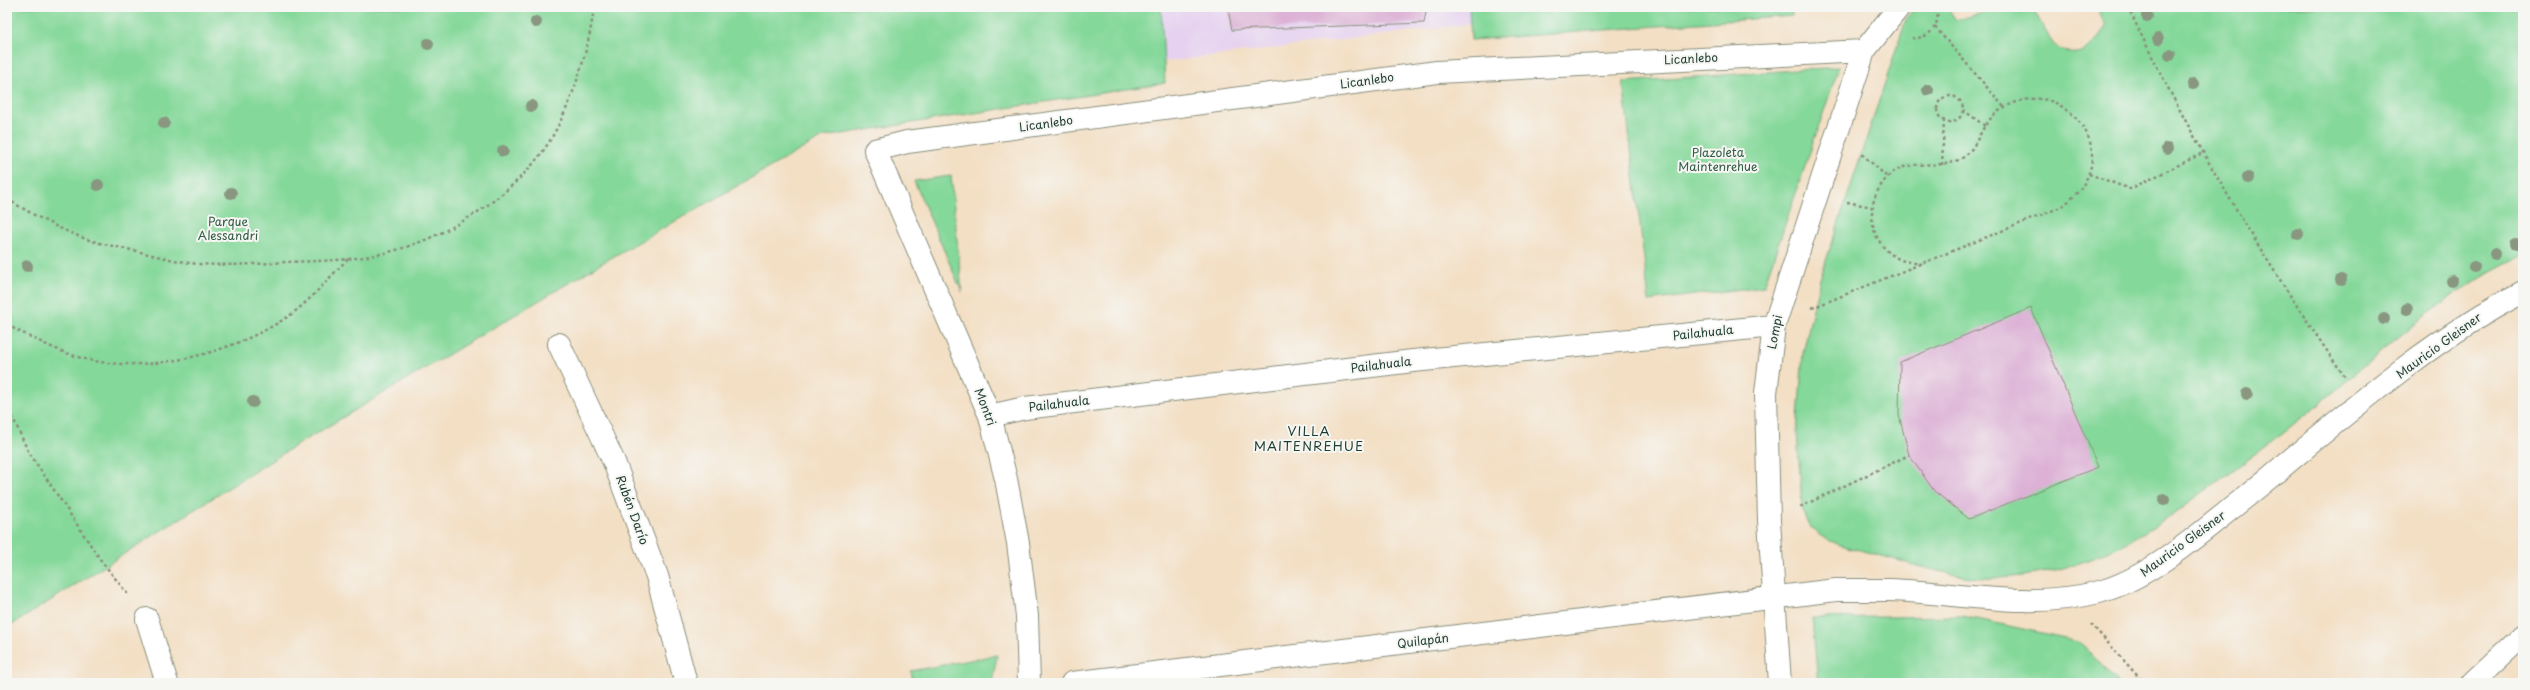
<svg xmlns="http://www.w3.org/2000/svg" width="2530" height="690" font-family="'Playpen Sans',sans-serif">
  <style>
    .built { fill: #e6d2f0 }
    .green { fill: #84d89a; stroke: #528a67 }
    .building { fill: #dcb1d5 }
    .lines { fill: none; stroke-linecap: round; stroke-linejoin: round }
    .minor-casing { stroke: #898e7c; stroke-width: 24 }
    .path { stroke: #898e7c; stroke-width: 2.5; stroke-dasharray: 3 3; stroke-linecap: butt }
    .minor { stroke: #fff; stroke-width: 22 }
    .tree { fill: #899780 }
    .labels { text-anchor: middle; stroke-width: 4; stroke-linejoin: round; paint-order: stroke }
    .street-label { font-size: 12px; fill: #1f3d34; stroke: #f6f6f2 }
    .park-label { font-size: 12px; fill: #335c48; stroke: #f6f6f2 }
    .neighbourhood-label { font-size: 13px; letter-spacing: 1px; fill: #1f3d34; stroke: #f6f6f2 }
  </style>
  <rect width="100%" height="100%" fill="#f6f6f2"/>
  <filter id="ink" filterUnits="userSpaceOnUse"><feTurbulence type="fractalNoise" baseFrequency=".025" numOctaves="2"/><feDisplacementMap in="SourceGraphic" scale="8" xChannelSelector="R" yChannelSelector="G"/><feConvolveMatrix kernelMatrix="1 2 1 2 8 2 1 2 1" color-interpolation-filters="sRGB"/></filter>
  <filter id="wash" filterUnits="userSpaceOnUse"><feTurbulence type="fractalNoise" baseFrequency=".012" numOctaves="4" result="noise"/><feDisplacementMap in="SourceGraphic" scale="16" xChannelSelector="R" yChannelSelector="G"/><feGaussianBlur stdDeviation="0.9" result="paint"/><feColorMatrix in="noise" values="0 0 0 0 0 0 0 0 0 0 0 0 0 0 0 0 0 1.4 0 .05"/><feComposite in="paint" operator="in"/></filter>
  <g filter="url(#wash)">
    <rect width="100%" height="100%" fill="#f3dfc4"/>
    <path class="built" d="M 1161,7 L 1469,7 L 1470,24 L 1164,62 Z"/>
    <path class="green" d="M 7,7 L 1161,7 L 1165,83 L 823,137 L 602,263 L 290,449 L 7,628 Z
      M 1469,7 L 1792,7 L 1792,16 L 1471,40 Z
      M 1917,7 L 1947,7 L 1956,20 L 2005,7 L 2032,7 C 2039,19 2046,34 2055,45 C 2074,65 2099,45 2106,25 L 2095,7 L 2523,7 L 2523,255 C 2460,283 2409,328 2357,372 C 2309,414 2258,452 2206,490 C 2138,540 2079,577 1991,578 C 1959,579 1910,564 1879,555 C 1849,546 1808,544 1802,507 L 1797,431 L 1803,353 L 1820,279 L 1906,19 Z
      M 1839,67 L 1764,286 L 1649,301 L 1623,82 Z
      M 951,176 L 962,292 L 914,181 Z
      M 1962,616 L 2079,641 L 2118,683 L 1818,683 L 1812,618 Z
      M 997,655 L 992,683 L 913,683 L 911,671 Z"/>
    <g id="blocks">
      <path class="building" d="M 1229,7 L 1427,7 L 1424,23 L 1232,30 L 1228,9 Z
        M 2031,308 L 2098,467 L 1969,519 L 1934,491 L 1909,455 L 1899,415 L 1900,362 Z"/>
    </g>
  </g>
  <g filter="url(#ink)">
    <use href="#blocks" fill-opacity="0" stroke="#898e7c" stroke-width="1"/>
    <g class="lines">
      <defs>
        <path id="minor" d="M 559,344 L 614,462 L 657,576 L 686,683
          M 990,416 L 1025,408 L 1413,361 L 1774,326
          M 147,619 L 167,683
          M 1029,683 L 1027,616 L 1018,543 L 1006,479 L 990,416 L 875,150 L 907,142 L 1437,72 L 1864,51
          M 1072,683 L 1836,590 C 1854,590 1873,590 1891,590 C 1960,593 2030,610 2099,592 C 2150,579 2206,528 2247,496 C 2334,425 2423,343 2523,292
          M 1780,683 L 1769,521 L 1766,393 L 1774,326 L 1864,51 L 1899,7
          M 2472,683 L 2523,635"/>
      </defs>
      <use href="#minor" class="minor-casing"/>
      <path class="path" d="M 2128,7 C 2189,137 2263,259 2345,377
        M 1935,27 L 2004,107
        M 1912,38 C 1930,40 1942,23 1936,7
        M1937 109a13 13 0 1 1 26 0a13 13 0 1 1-26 0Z
        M 1963,110 L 1985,126
        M 1862,154 L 1887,177
        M 1942,165 L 1944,120
        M 2089,174 L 2130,189 L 2203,153
        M 7,199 C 32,214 58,229 86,239 C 104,245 125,248 144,253 C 161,257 180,262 198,264 C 228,266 257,264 287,262 C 316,261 346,261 375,255 C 435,244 503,204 540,155 C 568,119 589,52 594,7
        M 1847,202 L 1872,207
        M 1812,308 L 2061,207 C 2081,193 2096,172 2091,146 C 2087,128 2076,116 2061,106 C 2039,91 2003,101 1988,122 C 1978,134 1976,149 1962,158 C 1939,172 1910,156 1890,175 C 1863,199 1866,244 1901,260 C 1907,262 1916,263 1922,264
        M 7,325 C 35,339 63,355 94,361 C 156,372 229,353 281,321 C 308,305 326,280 348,259
        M 7,405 L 28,451 L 100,559 L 129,596
        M 1800,507 L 1909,455
        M 2091,624 L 2144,683"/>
      <use href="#minor" class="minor"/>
    </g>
    <g class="tree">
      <circle cx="2147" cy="16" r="6"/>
      <circle cx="536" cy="22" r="6"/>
      <circle cx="2158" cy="39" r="6"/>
      <circle cx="428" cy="44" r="6"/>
      <circle cx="2170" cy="55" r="6"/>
      <circle cx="2193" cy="84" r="6"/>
      <circle cx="1928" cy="90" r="6"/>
      <circle cx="531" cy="106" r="6"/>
      <circle cx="164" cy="123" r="6"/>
      <circle cx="2167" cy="149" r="6"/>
      <circle cx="503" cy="151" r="6"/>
      <circle cx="2248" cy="178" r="6"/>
      <circle cx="98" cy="185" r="6"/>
      <circle cx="231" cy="193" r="6"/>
      <circle cx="2298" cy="234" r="6"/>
      <circle cx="2516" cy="244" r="6"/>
      <circle cx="2495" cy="254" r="6"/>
      <circle cx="27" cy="266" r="6"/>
      <circle cx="2474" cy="267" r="6"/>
      <circle cx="2341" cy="280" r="6"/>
      <circle cx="2452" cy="281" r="6"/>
      <circle cx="2407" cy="309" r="6"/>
      <circle cx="2384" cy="319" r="6"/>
      <circle cx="2247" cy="394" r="6"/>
      <circle cx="253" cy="402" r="6"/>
      <circle cx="2164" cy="500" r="6"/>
    </g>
  </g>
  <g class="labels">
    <g class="street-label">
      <text transform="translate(1691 59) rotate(-3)" y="4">Licanlebo</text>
      <text transform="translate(1367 81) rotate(-8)" y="4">Licanlebo</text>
      <text transform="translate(1046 124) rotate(-8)" y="4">Licanlebo</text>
      <text transform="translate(1775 332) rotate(-79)" y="4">Lompi</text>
      <text transform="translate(1703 333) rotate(-6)" y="4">Pailahuala</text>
      <text transform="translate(2439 346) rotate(-36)" y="4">Mauricio Gleisner</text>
      <text transform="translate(1381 365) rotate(-7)" y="4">Pailahuala</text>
      <text transform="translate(1059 404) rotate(-7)" y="4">Pailahuala</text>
      <text transform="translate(985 407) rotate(69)" y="4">Montri</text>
      <text transform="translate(632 510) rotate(70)" y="4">Rubén Darío</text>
      <text transform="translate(2183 544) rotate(-36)" y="4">Mauricio Gleisner</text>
      <text transform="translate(1423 641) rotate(-7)" y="4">Quilapán</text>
    </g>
    <g class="park-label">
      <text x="1718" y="157">Plazoleta<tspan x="1718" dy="14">Maintenrehue</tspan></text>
      <text x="228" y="226">Parque<tspan x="228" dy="14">Alessandri</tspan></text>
    </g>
    <g class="neighbourhood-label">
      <text x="1309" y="436">VILLA<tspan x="1309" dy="15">MAITENREHUE</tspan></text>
    </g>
  </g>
  <rect width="2530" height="690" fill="none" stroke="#f6f6f2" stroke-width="24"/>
</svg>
